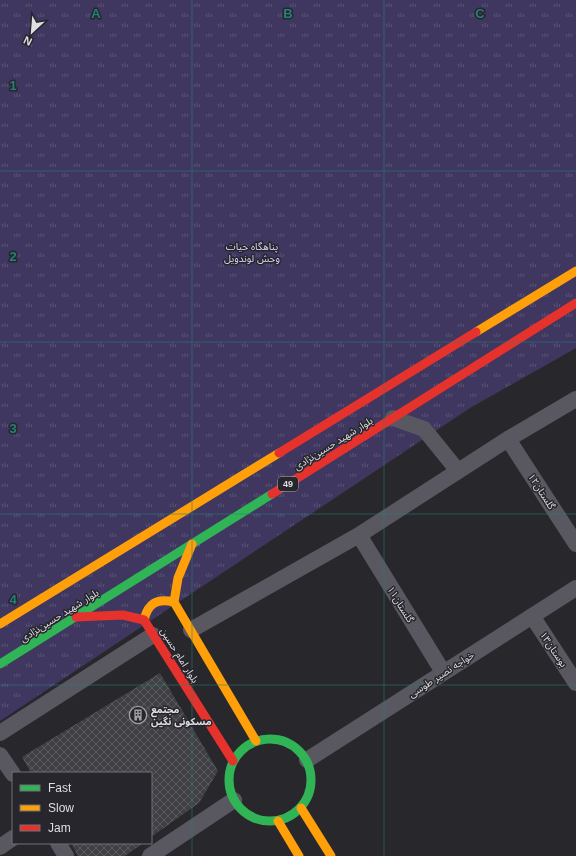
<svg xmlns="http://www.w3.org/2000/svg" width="576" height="856" font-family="Helvetica,'Noto Sans Arabic',sans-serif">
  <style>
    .park { fill: url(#park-tufts) }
    .building { fill: url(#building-cross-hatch) }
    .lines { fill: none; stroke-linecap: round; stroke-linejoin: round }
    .street { stroke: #595760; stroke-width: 16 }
    .fast { stroke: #30b455; stroke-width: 9 }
    .slow { stroke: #ff9f0a; stroke-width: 9 }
    .jam { stroke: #e5322d; stroke-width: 9 }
    .grid { fill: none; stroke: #24807a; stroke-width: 1; stroke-opacity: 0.55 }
    .labels { text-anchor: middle; stroke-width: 3; stroke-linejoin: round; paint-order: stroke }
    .shield { fill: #27262d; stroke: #a8a8ac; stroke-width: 1 }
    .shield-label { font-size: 9px; font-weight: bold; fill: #dfdfe3 }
    .park-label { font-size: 10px; fill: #dbd7f7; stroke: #27262d }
    .street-label { font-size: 10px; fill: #dfdfe3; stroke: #27262d }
    .poi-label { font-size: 10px; font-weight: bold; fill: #dfdfe3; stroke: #27262d; text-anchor: start }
    .grid-label { font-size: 13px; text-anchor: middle; font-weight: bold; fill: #24807a; stroke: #27262d; stroke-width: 3; stroke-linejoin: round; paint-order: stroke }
  </style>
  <defs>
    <pattern id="park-tufts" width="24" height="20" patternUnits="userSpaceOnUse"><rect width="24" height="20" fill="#3f375f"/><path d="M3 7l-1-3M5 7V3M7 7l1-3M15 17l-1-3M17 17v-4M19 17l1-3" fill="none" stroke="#5a5476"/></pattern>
    <pattern id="building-cross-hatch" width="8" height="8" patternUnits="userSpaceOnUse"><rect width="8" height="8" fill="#403f43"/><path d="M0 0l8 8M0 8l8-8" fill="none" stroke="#5b5a5e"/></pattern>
  </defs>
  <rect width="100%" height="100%" fill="#28272c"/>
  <path class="park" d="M 0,0 L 576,0 L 576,348 L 470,408 L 0,721 Z"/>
  <path class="building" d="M 160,673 L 218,771 L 199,803 L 151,837 L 151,773 L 31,773 L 22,757 Z
    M 71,843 L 143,843 L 125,856 L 78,856 Z"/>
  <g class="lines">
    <path class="street" d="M 393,418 L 424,429 L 458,471
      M 508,439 L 576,544
      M 359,535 L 443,672
      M 532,616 L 576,683
      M 191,630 L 359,535 L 508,439 L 576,399
      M 0,733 L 153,635
      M 0,755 L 13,774
      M 307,760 L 576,588
      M 58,843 L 66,856
      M 0,847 L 13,838
      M 150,856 L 234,800"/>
    <path class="fast" d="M 0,664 L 272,494
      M229 780a41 41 0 1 1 82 0a41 41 0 1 1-82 0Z"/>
    <path class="slow" d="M 476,332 L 576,271
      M 192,544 L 178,578 L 174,602 L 256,741
      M 144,620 C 148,603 157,598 174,602
      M 0,624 L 279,453
      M 301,808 L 331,856
      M 278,821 L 299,856"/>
    <path class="jam" d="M 279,453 L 476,332
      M 272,494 L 576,303
      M 76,617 L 123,615 L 144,620 L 233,761"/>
  </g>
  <path class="grid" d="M 192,0 L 192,856M 384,0 L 384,856M 0,171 L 576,171M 0,342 L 576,342M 0,514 L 576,514M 0,685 L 576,685"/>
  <defs>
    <symbol id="building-ring" viewBox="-11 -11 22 22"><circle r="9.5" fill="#27262d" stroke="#9f9fa3" stroke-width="1.5"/><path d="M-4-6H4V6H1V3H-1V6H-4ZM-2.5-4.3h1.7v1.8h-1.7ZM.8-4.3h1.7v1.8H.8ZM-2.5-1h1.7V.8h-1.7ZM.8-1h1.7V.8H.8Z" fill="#9f9fa3"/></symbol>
  </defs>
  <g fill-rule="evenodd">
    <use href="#building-ring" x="128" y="705" width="20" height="20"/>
  </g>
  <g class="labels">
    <rect class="shield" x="278" y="477" width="20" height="14" rx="3"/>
    <g class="shield-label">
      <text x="288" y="487">49</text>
    </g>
    <g class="park-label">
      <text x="252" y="250">پناهگاه حیات<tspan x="252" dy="12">وحش لوندویل</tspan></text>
    </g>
    <g class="street-label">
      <text transform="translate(333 443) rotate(-32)" y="4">بلوار شهید حسین‌نژادی</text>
      <text transform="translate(542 491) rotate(57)" y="4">گلستان۱۲</text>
      <text transform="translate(401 604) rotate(58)" y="4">گلستان۱۱</text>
      <text transform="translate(59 615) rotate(-32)" y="4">بلوار شهید حسین‌نژادی</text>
      <text transform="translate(554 649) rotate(56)" y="4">بوستان۱۳</text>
      <text transform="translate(180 655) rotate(58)" y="4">بلوار امام حسین</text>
      <text transform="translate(441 674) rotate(-33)" y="4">خواجه نصیر طوسی</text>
    </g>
    <g class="poi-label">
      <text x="151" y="713">مجتمع<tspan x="151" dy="12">مسکونی نگین</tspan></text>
    </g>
  </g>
  <g class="grid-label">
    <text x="96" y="18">A</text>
    <text x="288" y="18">B</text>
    <text x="480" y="18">C</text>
    <text x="13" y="90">1</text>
    <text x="13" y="261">2</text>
    <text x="13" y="433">3</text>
    <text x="13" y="604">4</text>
  </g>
  <rect x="12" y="772" width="140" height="72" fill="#27262d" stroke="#717076"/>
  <rect x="20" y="785" width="20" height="6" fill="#30b455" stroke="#717076"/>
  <text x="48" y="792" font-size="12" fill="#dfdfe3">Fast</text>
  <rect x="20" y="805" width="20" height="6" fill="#ff9f0a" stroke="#717076"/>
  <text x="48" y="812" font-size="12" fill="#dfdfe3">Slow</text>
  <rect x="20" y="825" width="20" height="6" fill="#e5322d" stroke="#717076"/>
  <text x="48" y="832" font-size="12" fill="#dfdfe3">Jam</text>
  <g transform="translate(32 32) rotate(206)" stroke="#27262d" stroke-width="3" paint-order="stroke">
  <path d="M0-3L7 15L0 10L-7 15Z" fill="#dfdfe3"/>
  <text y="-6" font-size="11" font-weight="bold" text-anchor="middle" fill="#dfdfe3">N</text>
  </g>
</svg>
